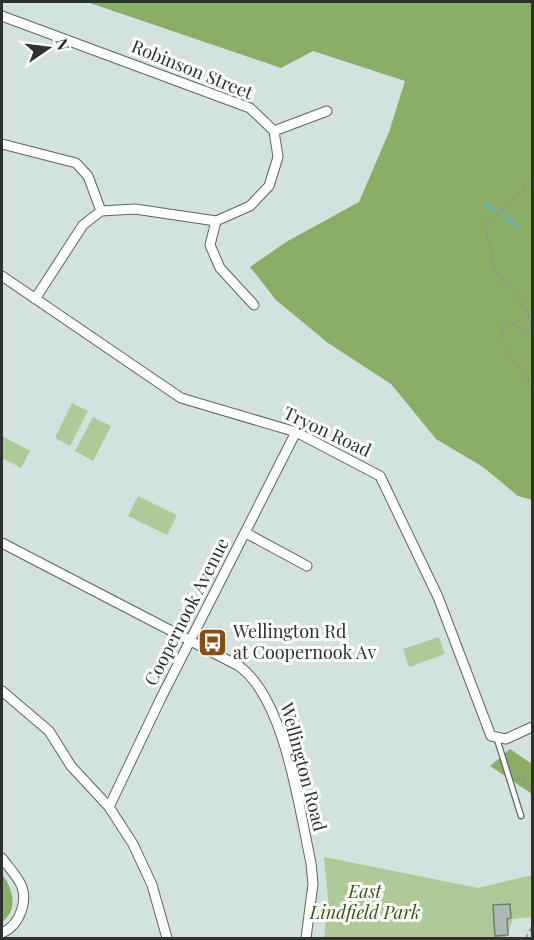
<svg xmlns="http://www.w3.org/2000/svg" width="534" height="940" font-family="'Playfair Display',serif">
  <style>
    .green { fill: #b0ca97 }
    .forest { fill: #8bae67 }
    .lines { fill: none; stroke-linecap: round; stroke-linejoin: round }
    .stream { stroke: #56b2d8; stroke-width: 2 }
    .building { fill: #adbab1; stroke: #727e75; stroke-width: 1.5 }
    .lane-casing { stroke: #596864; stroke-width: 7 }
    .street-casing { stroke: #596864; stroke-width: 11 }
    .path { stroke: #889592; stroke-width: 1.5; stroke-dasharray: 4.5 3; stroke-linecap: butt }
    .lane { stroke: #fff; stroke-width: 4.5 }
    .street { stroke: #fff; stroke-width: 9 }
    .labels { text-anchor: middle; stroke-width: 6; stroke-linejoin: round; paint-order: stroke }
    .street-label { font-size: 18px; fill: #2b3230; stroke: #fff }
    .poi-label { font-size: 18px; fill: #2b3230; stroke: #fff; text-anchor: start }
    .park-label { font-size: 18px; font-style: italic; fill: #365506; stroke: #fff }
  </style>
  <rect width="100%" height="100%" fill="#d2e3df"/>
  <path class="green" d="M 72,403 L 88,411 L 70,446 L 55,438 Z
    M 93,417 L 111,426 L 93,461 L 75,451 Z
    M 2,436 L 30,451 L 21,468 L 2,458 Z
    M 138,496 L 177,515 L 167,535 L 128,516 Z
    M 439,637 L 445,654 L 409,667 L 403,649 Z
    M 324,857 L 478,888 L 532,875 L 532,917 L 513,919 L 506,938 L 324,938 L 328,899 Z"/>
  <path class="forest" d="M 87,2 L 532,2 L 532,500 L 518,496 L 483,467 L 436,439 L 391,384 L 328,343 L 276,300 L 250,267 L 286,242 L 359,202 L 389,132 L 405,81 L 313,51 L 281,68 Z
    M 510,749 L 532,764 L 532,794 L 490,766 Z
    M 2,874 C 13,889 19,909 2,922 Z"/>
  <g class="lines">
    <path class="stream" d="M 484,203 L 496,211
      M 503,216 L 519,227"/>
  </g>
  <path class="building" d="M 510,904 L 511,918 L 507,919 L 508,935 L 495,936 L 493,905 Z"/>
  <g class="lines">
    <defs>
      <path id="lane" d="M 497,739 L 521,816"/>
      <path id="street" d="M 2,16 L 250,108 L 274,131 L 278,157 L 269,186 L 250,206 L 216,221 L 135,209 L 101,211 L 83,225 L 35,299
        M 274,131 L 327,111
        M 2,144 L 76,163 L 88,176 L 101,211
        M 216,221 L 210,245 L 220,268 L 254,305
        M 2,276 L 181,398 L 296,432 L 380,476 L 438,597 L 491,736 L 506,739 L 532,727
        M 246,533 L 307,566
        M 2,543 L 239,666 C 285,699 299,808 311,863 L 313,884 L 306,938
        M 2,691 L 49,731 L 71,766 L 109,807 L 133,844 L 152,885 L 167,938
        M 109,807 L 161,698 L 296,432
        M 2,858 C 7,865 14,873 19,881 C 30,899 20,925 2,933"/>
    </defs>
    <use href="#lane" class="lane-casing"/>
    <use href="#street" class="street-casing"/>
    <path class="path" d="M 532,183 L 485,224 C 486,231 494,269 497,273 C 509,291 534,309 531,333 L 524,333 L 517,325 L 504,322 C 496,347 520,366 532,386
      M 516,777 L 532,788
      M 526,938 L 532,926"/>
    <use href="#lane" class="lane"/>
    <use href="#street" class="street"/>
  </g>
  <defs>
    <symbol id="bus-square" viewBox="-11 -11 22 22"><rect x="-9" y="-9" width="18" height="18" rx="4" fill="#8b4c12" stroke="#fff"/><path d="M-5-6H5V4H4V6H2V4H-2V6H-4V4H-5ZM-3.5-4V0h7V-4ZM-3.5 1.2v1.5H-2V1.2ZM2 1.2v1.5H3.5V1.2Z" fill="#fff"/></symbol>
  </defs>
  <g fill-rule="evenodd">
    <use href="#bus-square" x="196" y="626" width="33" height="33"/>
  </g>
  <g class="labels">
    <g class="street-label">
      <text transform="translate(192 70) rotate(22)" y="6">Robinson Street</text>
      <text transform="translate(327 432) rotate(25)" y="6">Tryon Road</text>
      <text transform="translate(187 612) rotate(-63)" y="6">Coopernook Avenue</text>
      <text transform="translate(303 767) rotate(75)" y="6">Wellington Road</text>
    </g>
    <g class="poi-label">
      <text x="233" y="638">Wellington Rd<tspan x="233" dy="21">at Coopernook Av</tspan></text>
    </g>
    <g class="park-label">
      <text x="365" y="898">East<tspan x="365" dy="21">Lindfield Park</tspan></text>
    </g>
  </g>
  <rect width="534" height="940" fill="none" stroke="#2b3230" stroke-width="6"/>
  <g transform="translate(48 48) rotate(76)" stroke="#ffffff" stroke-width="4.5" paint-order="stroke">
  <path d="M0-4.5L10 22L0 15L-10 22Z" fill="#2b3230"/>
  <text y="-9" font-size="16" font-weight="bold" text-anchor="middle" fill="#2b3230">N</text>
  </g>
</svg>
